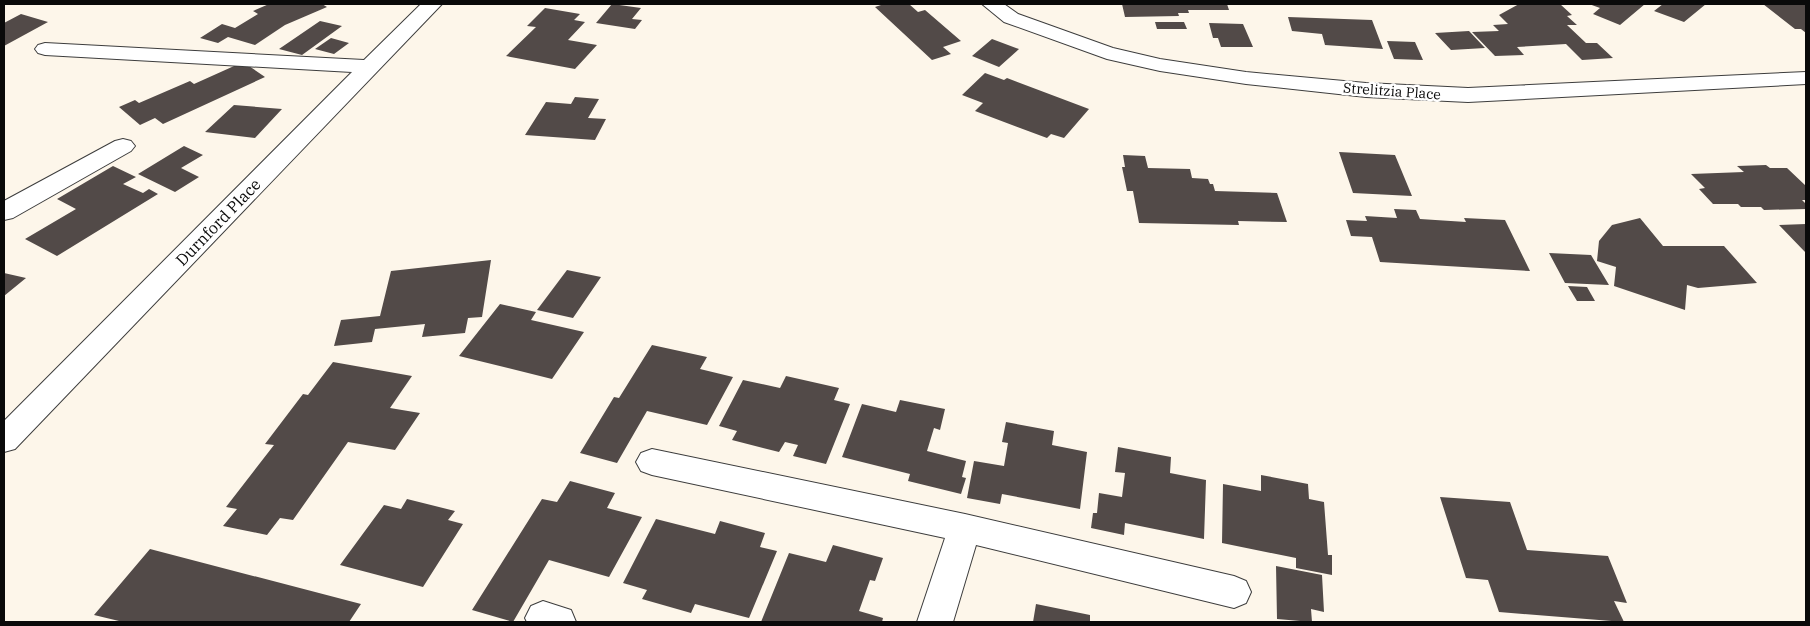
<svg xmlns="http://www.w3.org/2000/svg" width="1810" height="626" font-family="'IBM Plex Serif',serif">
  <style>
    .building { fill: #524a48 }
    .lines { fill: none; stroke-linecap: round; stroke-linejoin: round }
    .minor-casing { stroke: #3d3d3d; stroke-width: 2 }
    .minor { fill: #fff; fill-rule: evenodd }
    .labels { text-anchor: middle; stroke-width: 5; stroke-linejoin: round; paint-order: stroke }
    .far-street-label { font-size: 14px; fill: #0a0a0a; stroke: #fff }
    .street-label { font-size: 16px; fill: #0a0a0a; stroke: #fff }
  </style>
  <rect width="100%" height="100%" fill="#fdf6ea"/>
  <path class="building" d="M 269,4 L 322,4 L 327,7 L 285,25 L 255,45 L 228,37 L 218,43 L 200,38 L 222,24 L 235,28 L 258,14 L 253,11 Z
    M 612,4 L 641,8 L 632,19 L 642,20 L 635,29 L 596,23 Z
    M 884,4 L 909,4 L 918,12 L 925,10 L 961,41 L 943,47 L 951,54 L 932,60 L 875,7 Z
    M 1122,4 L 1227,4 L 1229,10 L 1188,10 L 1189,13 L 1178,13 L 1179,16 L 1125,17 Z
    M 1519,4 L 1560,4 L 1572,15 L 1567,16 L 1577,25 L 1567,25 L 1586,43 L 1597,43 L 1613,58 L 1582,60 L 1566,44 L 1517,47 L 1524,55 L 1495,56 L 1472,32 L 1499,31 L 1493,25 L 1508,24 L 1499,15 Z
    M 1589,4 L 1645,4 L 1620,25 L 1593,14 L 1600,8 Z
    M 1663,4 L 1706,4 L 1684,22 L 1654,11 Z
    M 1763,4 L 1806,4 L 1806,33 L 1801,29 L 1795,29 Z
    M 545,8 L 580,14 L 574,20 L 585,22 L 568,40 L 597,45 L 575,69 L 506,56 L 536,27 L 527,26 Z
    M 21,14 L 48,22 L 4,46 L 4,23 Z
    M 1288,17 L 1372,20 L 1383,49 L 1325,45 L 1322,34 L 1292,31 Z
    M 320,21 L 342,26 L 302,55 L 279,49 Z
    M 1155,22 L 1184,22 L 1187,29 L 1157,29 Z
    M 1209,23 L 1243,24 L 1253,47 L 1221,47 L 1218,38 L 1213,38 Z
    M 1469,31 L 1485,48 L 1451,50 L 1435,33 Z
    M 331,38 L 349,43 L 334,54 L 315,49 Z
    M 992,39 L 1019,49 L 999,67 L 972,56 Z
    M 1387,41 L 1415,42 L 1423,60 L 1394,59 Z
    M 243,62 L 265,77 L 163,124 L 155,118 L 140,125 L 119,107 L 135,100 L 139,103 L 190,81 L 194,84 Z
    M 985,73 L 1004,80 L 1007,78 L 1089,109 L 1064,138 L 1051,134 L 1047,138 L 975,111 L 983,103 L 962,95 Z
    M 575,97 L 599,99 L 588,118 L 606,119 L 595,140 L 525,135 L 546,102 L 571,104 Z
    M 234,105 L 282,109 L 255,138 L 205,132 Z
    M 184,146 L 203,155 L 181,168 L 199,177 L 175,192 L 138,174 Z
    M 1339,152 L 1395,155 L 1412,196 L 1353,193 Z
    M 1123,155 L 1145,156 L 1148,168 L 1190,169 L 1192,178 L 1208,179 L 1210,184 L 1213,184 L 1215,191 L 1277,193 L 1287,222 L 1238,221 L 1239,225 L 1139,223 L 1133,191 L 1127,191 L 1122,167 L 1125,167 Z
    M 1766,165 L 1770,168 L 1787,168 L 1806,186 L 1806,200 L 1802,200 L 1806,204 L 1806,209 L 1764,210 L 1761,207 L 1741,207 L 1738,204 L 1713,204 L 1699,189 L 1705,188 L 1691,174 L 1744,172 L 1737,166 Z
    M 113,166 L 136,177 L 123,184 L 143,193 L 149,189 L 158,194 L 57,256 L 25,239 L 76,209 L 57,199 Z
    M 1394,209 L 1416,210 L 1420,219 L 1466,222 L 1464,218 L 1505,220 L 1530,271 L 1380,262 L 1372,237 L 1351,236 L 1346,220 L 1367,221 L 1365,216 L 1397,218 Z
    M 1640,218 L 1663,246 L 1724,246 L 1757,283 L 1698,288 L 1687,285 L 1685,310 L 1614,286 L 1616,267 L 1597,261 L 1599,241 L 1612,225 Z
    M 1806,224 L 1806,253 L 1779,225 Z
    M 1549,253 L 1591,255 L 1609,285 L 1565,283 Z
    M 491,260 L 482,317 L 468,318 L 465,333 L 422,337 L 425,324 L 375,329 L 372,342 L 334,346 L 341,320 L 380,316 L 391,271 Z
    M 567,270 L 601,277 L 573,318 L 537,310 Z
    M 4,273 L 26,278 L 4,296 Z
    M 1568,286 L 1587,287 L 1595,301 L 1577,301 Z
    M 500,304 L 536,312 L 531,320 L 584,332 L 552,379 L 459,356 Z
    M 652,345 L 707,357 L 700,369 L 733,377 L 707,425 L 647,411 L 617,463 L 580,453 L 614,397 L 619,398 Z
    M 333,362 L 412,376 L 390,408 L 420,413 L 395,450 L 348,442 L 293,520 L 280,518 L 267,535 L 223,526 L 237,509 L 226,507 L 274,445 L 265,444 L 303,394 L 308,395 Z
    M 786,376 L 839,388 L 834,400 L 850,404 L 826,464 L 793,456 L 798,445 L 785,442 L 779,452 L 732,440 L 737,431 L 719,426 L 743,380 L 780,388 Z
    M 900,400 L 945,409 L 940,430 L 934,428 L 927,451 L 966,461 L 962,477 L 966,478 L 961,494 L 908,481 L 910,474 L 842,457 L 862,404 L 896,412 Z
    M 1006,422 L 1054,431 L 1052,445 L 1087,452 L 1080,509 L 1002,494 L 1000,504 L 967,498 L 974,461 L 1004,466 L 1008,443 L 1002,442 Z
    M 1118,447 L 1171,457 L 1170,473 L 1206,480 L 1204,539 L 1125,523 L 1124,535 L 1091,528 L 1093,513 L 1097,513 L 1099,493 L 1122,497 L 1125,473 L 1115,472 Z
    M 1261,475 L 1308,484 L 1309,499 L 1324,502 L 1328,555 L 1332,555 L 1332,575 L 1296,568 L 1296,558 L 1222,543 L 1223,484 L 1261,491 Z
    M 570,481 L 615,493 L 607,508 L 642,517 L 609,577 L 549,560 L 513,622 L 472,610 L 542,499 L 557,502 Z
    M 1440,497 L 1510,502 L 1527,550 L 1608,556 L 1627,603 L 1614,601 L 1624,622 L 1499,612 L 1488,580 L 1466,578 Z
    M 407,499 L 455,511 L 448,520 L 463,524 L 423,587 L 340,565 L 384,505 L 401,509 Z
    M 656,519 L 715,534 L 720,521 L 765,533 L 760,547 L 777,551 L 749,618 L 695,604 L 691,613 L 642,599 L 647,590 L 623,583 Z
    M 833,545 L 883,558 L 875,581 L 870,580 L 859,611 L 883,618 L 882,622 L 761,622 L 789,553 L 826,562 Z
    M 150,549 L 361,604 L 349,622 L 118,622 L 119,621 L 94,615 Z
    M 1276,566 L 1322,575 L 1324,612 L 1311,609 L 1312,622 L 1277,619 Z
    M 1036,604 L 1090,615 L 1090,622 L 1033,622 Z"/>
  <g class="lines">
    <defs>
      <path id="minor" d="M 421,4 L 442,4 L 15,449 L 4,452 L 4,421 L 352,72 L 45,55 L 38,53 L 35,49 L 38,45 L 45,43 L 364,60 Z
        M 982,4 L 1004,4 L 1018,14 L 1113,48 L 1160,59 L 1246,72 L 1366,83 L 1468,88 L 1806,72 L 1806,84 L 1468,102 L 1366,97 L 1246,84 L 1160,71 L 1107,59 L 1004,22 Z
        M 123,139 L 131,141 L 135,146 L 131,151 L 13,218 L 4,220 L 4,201 L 115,141 Z
        M 652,449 L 965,514 L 1234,576 L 1246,581 L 1251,592 L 1246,603 L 1234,608 L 976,545 L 953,622 L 917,622 L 945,538 L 652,475 L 641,471 L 636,462 L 641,453 Z
        M 543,601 L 571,610 L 576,622 L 527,622 L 525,618 L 531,606 Z"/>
    </defs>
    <use href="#minor" class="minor-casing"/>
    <use href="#minor" class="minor"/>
  </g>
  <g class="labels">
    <g class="far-street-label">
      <text transform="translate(1392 91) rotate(4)" y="5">Strelitzia Place</text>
    </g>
    <g class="street-label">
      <text transform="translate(218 222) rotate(-46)" y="6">Durnford Place</text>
    </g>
  </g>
  <rect width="1810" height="626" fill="none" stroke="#0a0a0a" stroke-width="10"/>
</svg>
